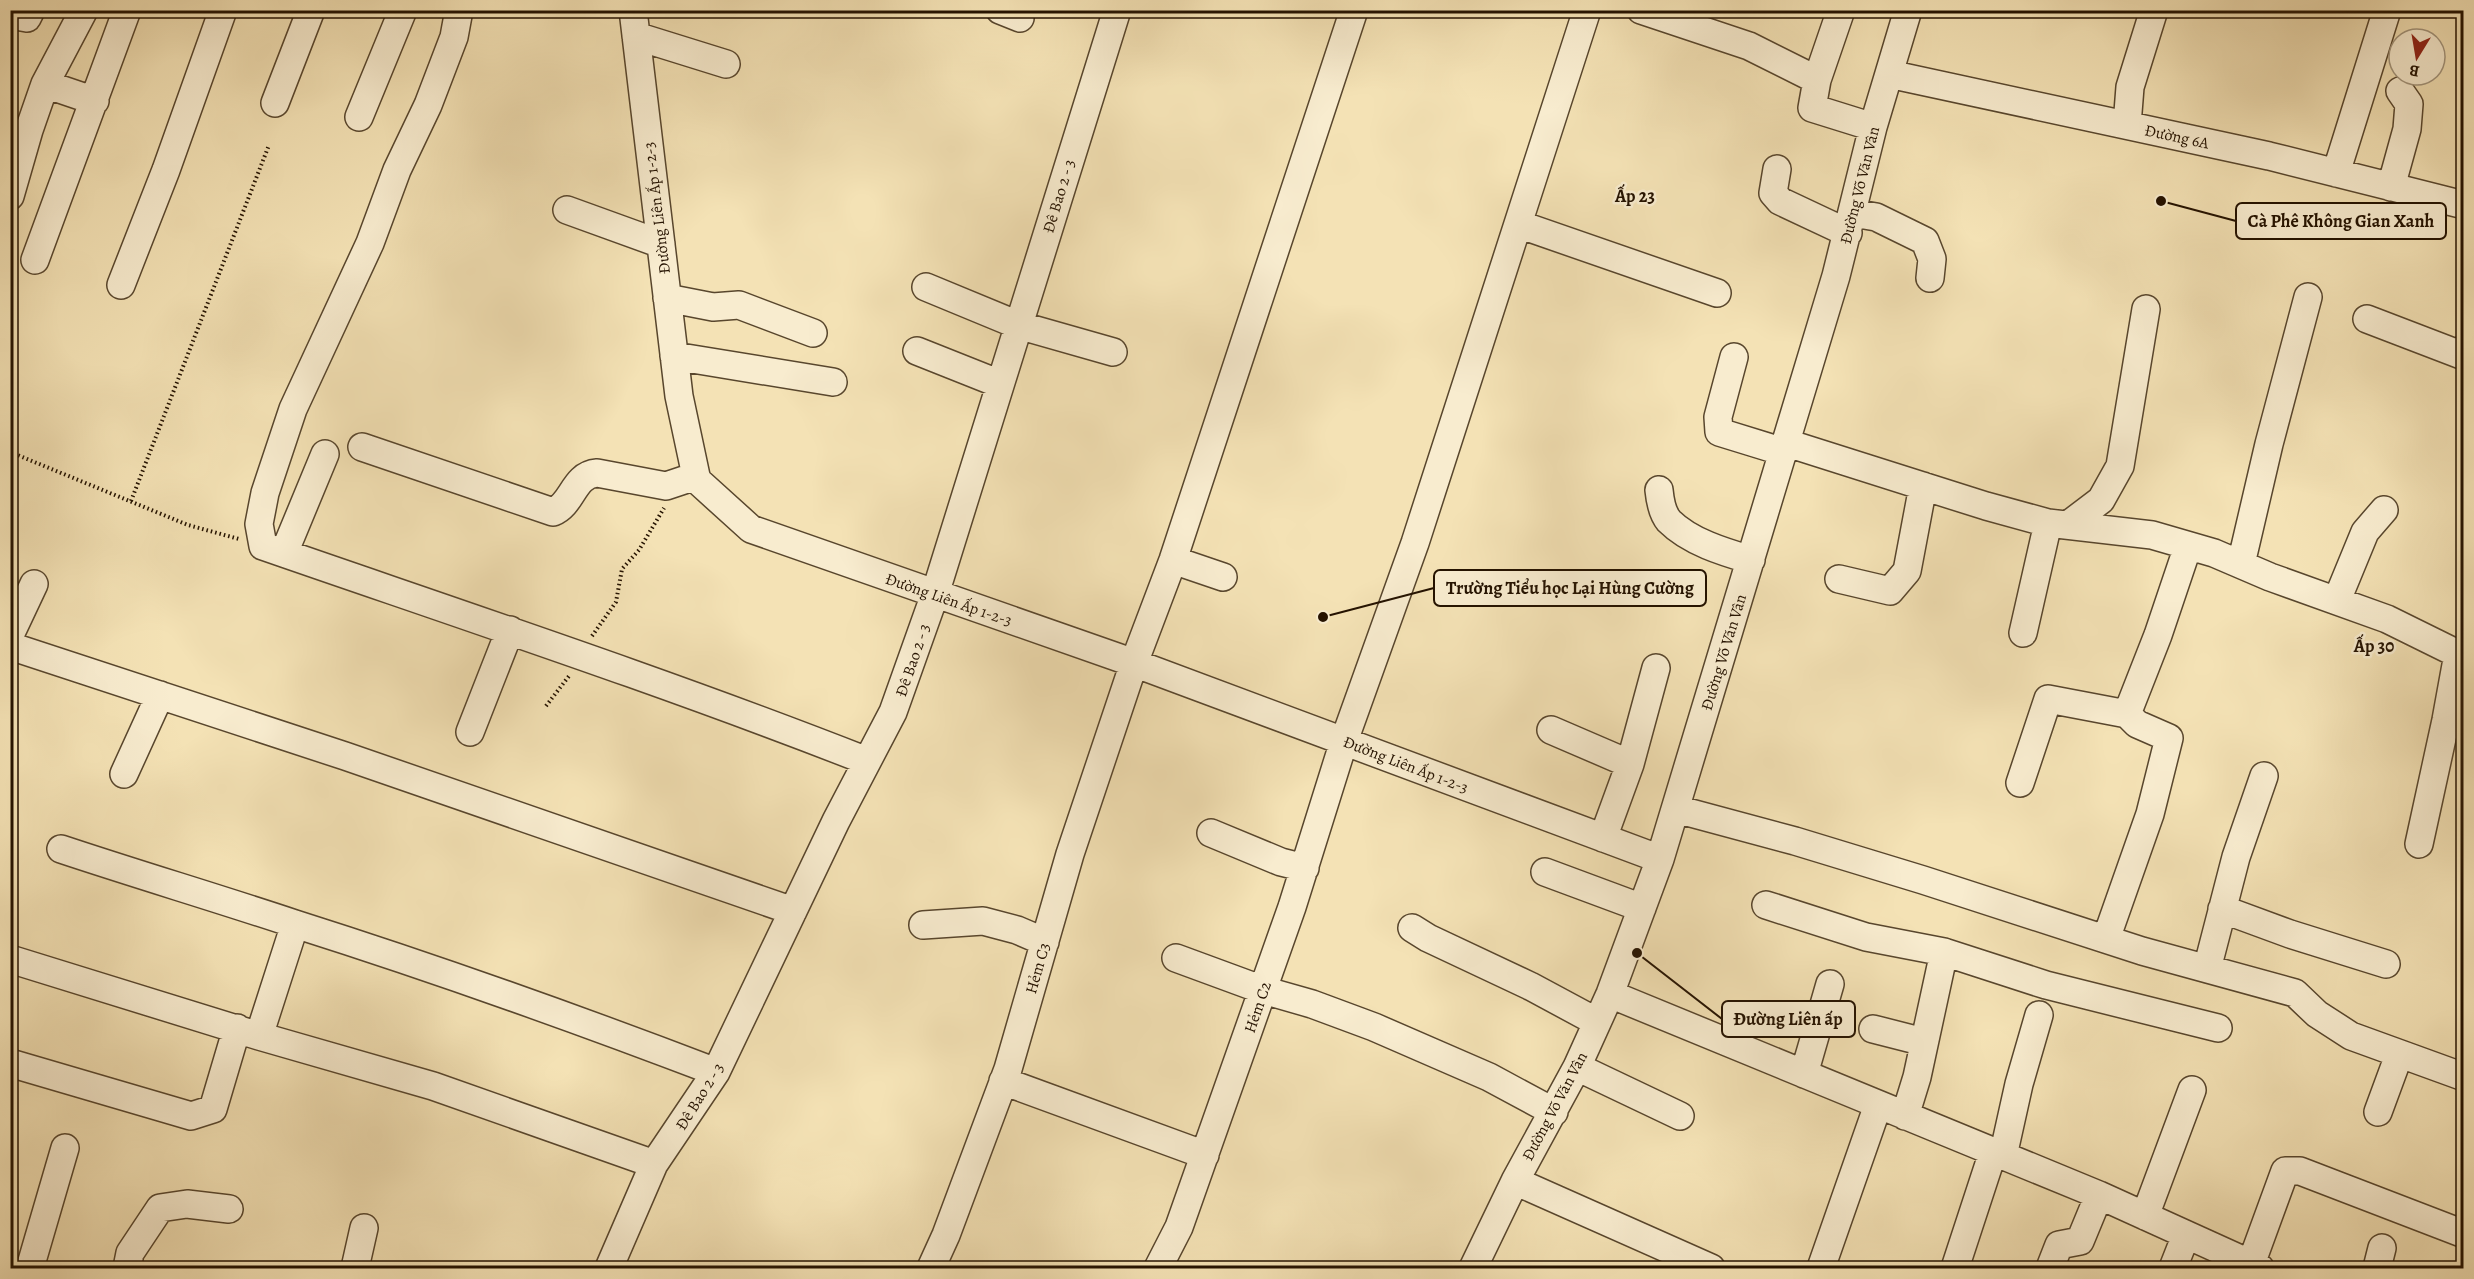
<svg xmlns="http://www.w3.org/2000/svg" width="2474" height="1279" font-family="Alegreya,serif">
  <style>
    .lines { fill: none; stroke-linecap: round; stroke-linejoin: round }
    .minor-casing { stroke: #58462d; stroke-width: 30 }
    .path { stroke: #241200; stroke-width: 4; stroke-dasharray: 1.5 3; stroke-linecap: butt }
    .minor { stroke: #f8eccf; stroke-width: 27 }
    .labels { text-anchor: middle; stroke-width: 5; stroke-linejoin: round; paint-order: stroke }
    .street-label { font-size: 16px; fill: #241200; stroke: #f8eccf }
    .neighbourhood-label { font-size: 18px; font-weight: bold; fill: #241200; stroke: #f8eccf }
    .leader { fill: none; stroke: #241200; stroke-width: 2 }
    .callout-dot { fill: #241200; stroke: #f8eccf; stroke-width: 2 }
    .callout { fill: #f8eccf; stroke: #241200; stroke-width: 2 }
    .callout-label { font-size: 18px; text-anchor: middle; font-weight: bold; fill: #241200 }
  </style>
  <rect width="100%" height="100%" fill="#f4e2b5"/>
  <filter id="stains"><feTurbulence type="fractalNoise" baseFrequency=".00333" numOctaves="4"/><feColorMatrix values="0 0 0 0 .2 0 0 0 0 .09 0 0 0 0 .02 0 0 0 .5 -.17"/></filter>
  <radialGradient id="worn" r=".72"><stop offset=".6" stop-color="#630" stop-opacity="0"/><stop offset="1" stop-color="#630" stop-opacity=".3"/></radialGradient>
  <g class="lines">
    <defs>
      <path id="minor" d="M 459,10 L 454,37 L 428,105 L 397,170 L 370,243 L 293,409 L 265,493 L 259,524 L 263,546 C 465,616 668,683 867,761
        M 633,10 L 679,396 L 696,476 L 698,481 L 751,529 L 1134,663 L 1660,859
        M 1000,10 L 1020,18
        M 1641,10 L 1749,46 L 1817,80 L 1812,108 L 1873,127
        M 10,15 L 27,18 L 31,10
        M 636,36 L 726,64
        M 1889,74 L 2269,156 L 2464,205
        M 1817,80 L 1841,10
        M 45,84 L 95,101
        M 275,103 L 311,10
        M 359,117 L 403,10
        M 2127,125 L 2130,87 L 2154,10
        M 1777,169 L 1773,193 L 1780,201 L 1848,233
        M 2336,173 L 2387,10
        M 2391,187 L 2407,129 L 2409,104 L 2400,91
        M 10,196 L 29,130 L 45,84 L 84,10
        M 567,210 L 661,244
        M 1853,213 L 1876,217 L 1925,241 L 1932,259 L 1930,278
        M 1518,224 L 1717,293
        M 35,260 L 127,10
        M 121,285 L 166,170 L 223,10
        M 926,287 L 1018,325 L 1113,352
        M 667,298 L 713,307 L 739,305 L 813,333
        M 2367,319 L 2461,355 L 2464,349
        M 917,351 L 1000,384
        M 674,356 L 833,382
        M 1734,357 L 1718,417 L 1719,432 L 1784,452
        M 1787,443 L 1986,506 L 2048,523 L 2152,535 L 2214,553 L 2270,577 L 2387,619 L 2464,657
        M 362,447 L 553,512 C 573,504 573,475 597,473 L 666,486 L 696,476
        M 1659,490 C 1660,500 1662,513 1669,521 C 1690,542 1724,552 1751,560
        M 2068,525 L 2101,500 L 2120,466 L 2146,309
        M 284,553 L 325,454
        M 1173,560 L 1223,577
        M 2241,564 L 2269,444 L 2308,297
        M 1839,579 L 1890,591 L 1907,571 L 1923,486
        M 2337,600 L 2365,532 L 2384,510
        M 2023,633 L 2048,523
        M 10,635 L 34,584
        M 10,646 L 345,756 L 793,911
        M 2127,714 L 2158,635 L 2188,546
        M 1551,730 L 1630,764
        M 470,732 L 510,630
        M 124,774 L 160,695
        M 2020,783 L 2048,699 L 2127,714 L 2137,724 L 2169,738 L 2150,814 L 2106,939
        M 1676,809 L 1795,841 L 1923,880 L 2142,951 L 2295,993 L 2317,1014 L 2351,1036 L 2464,1077
        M 1211,833 L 1281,862 L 1305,868
        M 1603,838 L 1630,764 L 1656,668
        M 2419,844 L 2446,720 L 2458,654
        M 61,849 C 139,875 217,898 295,924 C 437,969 577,1019 716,1072
        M 1545,872 L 1642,908
        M 1766,905 L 1866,937 L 1944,952 L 2046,985 L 2218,1028
        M 2222,909 L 2290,934 L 2386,964
        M 923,925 L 983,921 L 1017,930 L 1045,942
        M 1412,928 L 1428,938 L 1530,986 L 1597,1022
        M 1176,958 L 1263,990 L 1312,1004 L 1374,1027 L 1489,1077 L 1554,1112
        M 10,959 L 259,1036 L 433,1086 L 654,1164
        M 2207,969 L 2236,857 L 2264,776
        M 1610,994 L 2099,1195 L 2260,1268
        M 1873,1029 L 1924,1042
        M 259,1036 L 295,924
        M 10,1063 L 191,1116 L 213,1109 L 237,1028
        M 1577,1067 L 1680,1116
        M 1804,1074 L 1830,984
        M 1003,1081 L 1205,1155
        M 2378,1112 L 2399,1055
        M 1905,1116 L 1917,1077 L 1944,952
        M 2003,1156 L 2019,1084 L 2039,1015
        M 1515,1181 L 1711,1268
        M 2145,1216 L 2192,1090
        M 2251,1264 L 2285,1171 L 2300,1171 L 2464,1234
        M 30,1268 L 65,1148
        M 127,1268 L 130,1253 L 160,1208 L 187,1204 L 229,1209
        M 355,1268 L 364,1228
        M 609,1268 L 654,1164 L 716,1072 L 836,821 L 893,712 L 935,594 L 1117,10
        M 931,1268 L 946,1235 L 1008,1069 L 1070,854 L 1134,663 L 1173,560 L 1354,10
        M 1158,1268 L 1179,1227 L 1292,907 L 1344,741 L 1415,543 L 1587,10
        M 1473,1268 L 1515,1181 L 1577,1067 L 1610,994 L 1660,859 L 1836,276 L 1873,127 L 1908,10
        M 1821,1268 L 1878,1105
        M 1955,1268 L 1993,1152
        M 2050,1268 L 2059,1245 L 2080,1241 L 2099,1195
        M 2173,1268 L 2186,1235
        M 2377,1268 L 2382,1248"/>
    </defs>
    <use href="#minor" class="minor-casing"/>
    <path class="path" d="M 10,452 L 188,525 L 239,539
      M 131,501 L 269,145
      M 592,636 L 616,602 L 622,569 L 639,550 L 664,508
      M 546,706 L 569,676"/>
    <use href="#minor" class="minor"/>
  </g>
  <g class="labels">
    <g class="street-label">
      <text transform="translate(2177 136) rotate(12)" y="6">Đường 6A</text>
      <text transform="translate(1859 185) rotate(-76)" y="6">Đường Võ Văn Vân</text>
      <text transform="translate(1058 196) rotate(-73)" y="6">Đê Bao 2 - 3</text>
      <text transform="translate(656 208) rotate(-97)" y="6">Đường Liên Ấp 1-2-3</text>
      <text transform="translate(949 599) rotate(19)" y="6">Đường Liên Ấp 1-2-3</text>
      <text transform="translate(1723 652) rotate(-73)" y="6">Đường Võ Văn Vân</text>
      <text transform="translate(912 660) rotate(-71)" y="6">Đê Bao 2 - 3</text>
      <text transform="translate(1406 764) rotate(21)" y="6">Đường Liên Ấp 1-2-3</text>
      <text transform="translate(1037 968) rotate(-74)" y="6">Hẻm C3</text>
      <text transform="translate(1257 1007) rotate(-71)" y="6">Hẻm C2</text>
      <text transform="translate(699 1096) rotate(-58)" y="6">Đê Bao 2 - 3</text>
      <text transform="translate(1554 1106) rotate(-62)" y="6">Đường Võ Văn Vân</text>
    </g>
    <g class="neighbourhood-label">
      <text x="1635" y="202">Ấp 23</text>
      <text x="2374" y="652">Ấp 30</text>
    </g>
  </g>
  <path class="leader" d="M2161 201L2236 221M1323 617L1434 588M1637 953L1722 1019"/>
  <g class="callout-dot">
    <circle cx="2161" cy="201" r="6"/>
    <circle cx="1323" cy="617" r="6"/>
    <circle cx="1637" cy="953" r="6"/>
  </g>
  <g class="callout">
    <rect x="2236" y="203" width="210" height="36" rx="6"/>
    <rect x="1434" y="570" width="272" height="36" rx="6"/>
    <rect x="1722" y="1001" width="133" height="36" rx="6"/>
  </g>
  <g class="callout-label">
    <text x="2341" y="227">Cà Phê Không Gian Xanh</text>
    <text x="1570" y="594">Trường Tiểu học Lại Hùng Cường</text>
    <text x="1788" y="1025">Đường Liên ấp</text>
  </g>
  <rect width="2474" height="1279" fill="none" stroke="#f4e2b5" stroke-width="36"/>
  <rect x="12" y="12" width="2450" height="1255" fill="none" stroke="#241200" stroke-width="3"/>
  <rect x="18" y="18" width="2438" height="1243" fill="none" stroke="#241200" stroke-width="1.5"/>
  <g transform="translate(2417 57) rotate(191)"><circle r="28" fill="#f8eccf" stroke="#a3957c" stroke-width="1.5"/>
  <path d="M0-4.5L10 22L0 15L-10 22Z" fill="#8f2418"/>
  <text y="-9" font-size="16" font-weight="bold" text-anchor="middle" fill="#241200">B</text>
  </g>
  <rect width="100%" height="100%" filter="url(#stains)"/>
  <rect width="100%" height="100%" fill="url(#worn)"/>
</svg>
